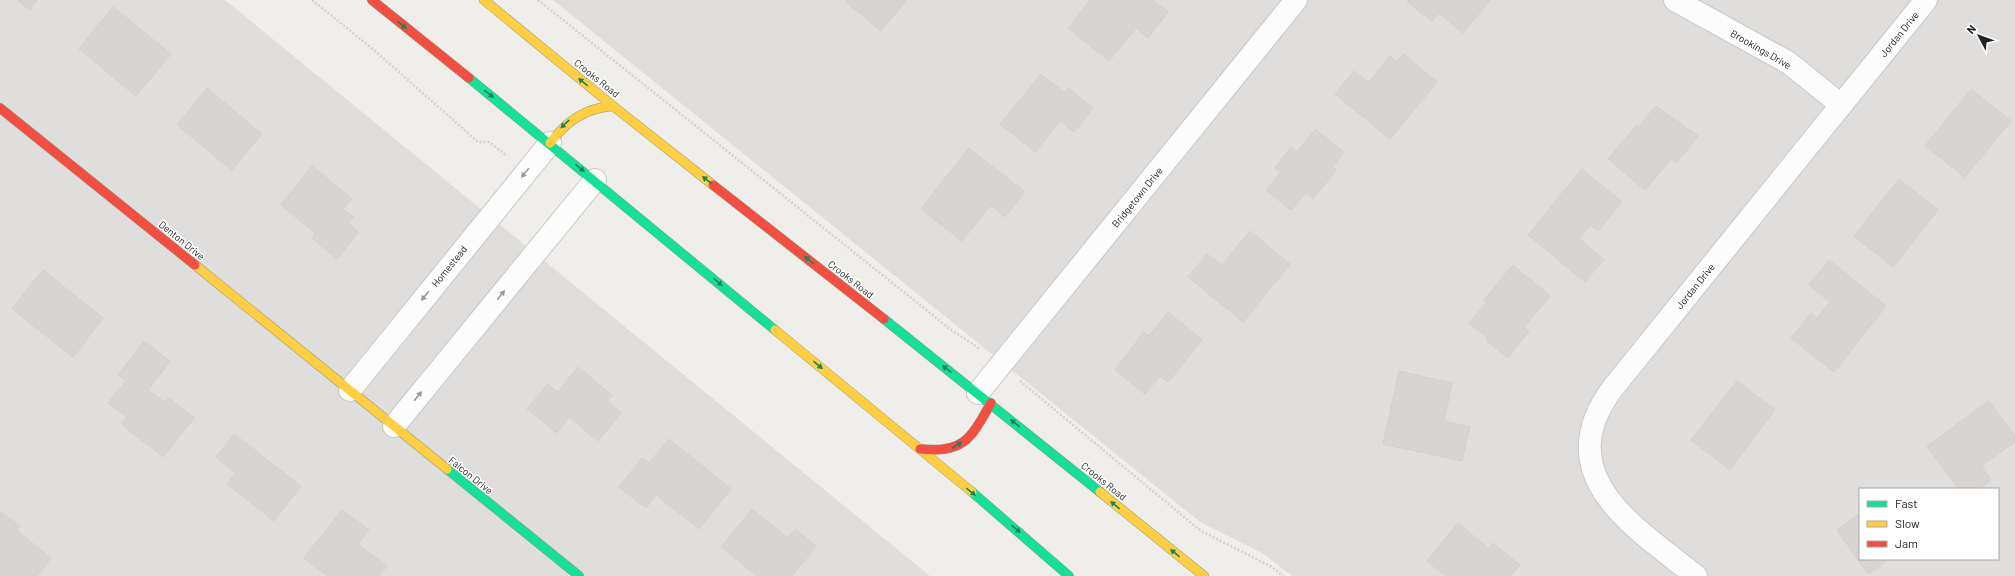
<svg xmlns="http://www.w3.org/2000/svg" width="2015" height="576" font-family="Barlow,sans-serif">
  <style>
    .residential { fill: #dfdedc; fill-rule: evenodd }
    .building { fill: #d7d4d2; stroke: #d3d0cc }
    .lines { fill: none; stroke-linecap: round; stroke-linejoin: round }
    .street-casing { stroke: #c9c8c7; stroke-width: 24 }
    .fast-casing { stroke: #999a82; stroke-width: 10 }
    .slow-casing { stroke: #999a82; stroke-width: 10 }
    .jam-casing { stroke: #999a82; stroke-width: 10 }
    .path { stroke: #dccecd; stroke-width: 2.5; stroke-dasharray: 2 2; stroke-linecap: butt }
    .street { stroke: #fdfcfc; stroke-width: 22 }
    .fast { stroke: #16e098; stroke-width: 9 }
    .slow { stroke: #ffcf43; stroke-width: 9 }
    .jam { stroke: #f24e42; stroke-width: 9 }
    .oneway { fill: #1c815d }
    .oneway2 { fill: #9a9a9a }
    .labels { text-anchor: middle; stroke-width: 3; stroke-linejoin: round; paint-order: stroke }
    .street-label { font-size: 10px; fill: #222; stroke: #fff }
  </style>
  <rect width="100%" height="100%" fill="#f0eeeb"/>
  <path class="residential" d="M 0,0 L 225,0 L 930,576 L 0,576 Z
    M 553,0 L 2015,0 L 2015,576 L 1292,576 L 1264,554 L 1200,522 ZM 1860,489 L 1998,489 L 1998,559 L 1860,559 Z"/>
  <path class="building" d="M 17,0 L 37,0 L 30,10 Z
    M 848,0 L 907,0 L 881,31 L 846,2 Z
    M 1090,0 L 1153,0 L 1168,12 L 1148,38 L 1136,28 L 1109,61 L 1068,28 Z
    M 1409,0 L 1490,0 L 1463,33 L 1439,13 L 1432,21 L 1407,2 Z
    M 113,7 L 171,54 L 136,96 L 79,49 Z
    M 1403,54 L 1437,82 L 1390,139 L 1335,94 L 1354,71 L 1368,83 L 1390,56 L 1397,62 Z
    M 1041,74 L 1065,93 L 1068,88 L 1093,108 L 1074,132 L 1060,121 L 1035,152 L 1000,124 Z
    M 207,88 L 262,134 L 232,170 L 177,125 Z
    M 1971,89 L 2011,121 L 1965,177 L 1925,146 Z
    M 1656,106 L 1698,136 L 1676,163 L 1671,159 L 1645,190 L 1608,159 L 1637,125 L 1639,127 Z
    M 1315,129 L 1344,152 L 1333,167 L 1336,170 L 1313,199 L 1306,193 L 1291,210 L 1266,190 L 1281,172 L 1275,168 L 1291,147 L 1297,152 Z
    M 969,148 L 1025,192 L 1005,217 L 991,205 L 962,241 L 921,209 Z
    M 312,166 L 352,199 L 343,209 L 354,217 L 348,223 L 359,232 L 337,259 L 312,238 L 315,233 L 281,205 Z
    M 1582,169 L 1622,202 L 1598,231 L 1590,225 L 1579,239 L 1604,259 L 1585,282 L 1528,235 Z
    M 1899,179 L 1938,210 L 1893,267 L 1854,236 Z
    M 1250,231 L 1290,264 L 1243,322 L 1188,277 L 1207,254 L 1222,265 Z
    M 1829,260 L 1886,306 L 1834,372 L 1791,338 L 1811,313 L 1817,318 L 1830,302 L 1809,285 Z
    M 1513,265 L 1550,296 L 1524,327 L 1529,331 L 1508,358 L 1486,340 L 1488,338 L 1469,323 L 1487,302 L 1484,300 Z
    M 43,270 L 103,318 L 73,357 L 12,309 Z
    M 1168,312 L 1202,340 L 1168,382 L 1160,376 L 1145,394 L 1115,370 L 1144,332 L 1149,336 Z
    M 144,341 L 170,361 L 148,390 L 166,403 L 169,398 L 194,418 L 163,457 L 121,424 L 127,417 L 108,403 L 126,381 L 118,375 Z
    M 578,367 L 612,395 L 607,401 L 621,413 L 598,441 L 569,417 L 557,433 L 527,409 L 548,384 L 558,392 Z
    M 1399,371 L 1452,383 L 1444,421 L 1470,427 L 1462,461 L 1383,444 Z
    M 1737,381 L 1775,410 L 1730,470 L 1691,440 Z
    M 1989,401 L 2015,436 L 2015,442 L 1981,466 L 1991,480 L 1980,489 L 1959,489 L 1927,446 Z
    M 234,434 L 301,486 L 274,521 L 227,484 L 236,473 L 216,457 Z
    M 669,439 L 731,489 L 699,529 L 656,495 L 646,508 L 619,487 L 642,458 L 649,463 Z
    M 752,509 L 788,538 L 795,529 L 816,546 L 792,576 L 757,576 L 721,547 Z
    M 342,510 L 369,530 L 358,544 L 387,566 L 379,576 L 327,576 L 304,558 Z
    M 0,511 L 20,526 L 16,530 L 51,558 L 37,576 L 0,576 Z
    M 1860,513 L 1860,559 L 1889,559 L 1868,574 L 1837,530 Z
    M 1458,523 L 1489,549 L 1493,543 L 1520,565 L 1511,576 L 1446,576 L 1427,561 Z"/>
  <g class="lines">
    <defs>
      <path id="street" d="M 1675,0 L 1789,63 L 1841,105
        M 350,390 L 550,143
        M 978,393 L 1296,0
        M 394,426 L 595,180
        M 1696,576 C 1636,528 1548,476 1612,389 L 1926,0"/>
      <path id="fast" d="M 469,78 L 775,330
        M 884,319 L 1100,492
        M 447,469 L 579,576
        M 972,492 L 1069,576"/>
      <path id="slow" d="M 484,0 L 613,106 L 713,185
        M 550,143 C 567,121 585,108 613,106
        M 195,265 L 447,469
        M 775,330 L 972,492
        M 1100,492 L 1204,576"/>
      <path id="jam" d="M 372,0 L 469,78
        M 0,108 L 195,265
        M 713,185 L 884,319
        M 920,449 C 964,454 971,438 991,403"/>
    </defs>
    <use href="#street" class="street-casing"/>
    <use href="#fast" class="fast-casing"/>
    <use href="#slow" class="slow-casing"/>
    <use href="#jam" class="jam-casing"/>
    <path class="path" d="M 312,0 L 374,50 L 478,142 L 489,142 L 507,156
      M 538,0 L 950,329 L 980,349
      M 1020,381 L 1201,531 L 1272,567 L 1283,576"/>
    <use href="#street" class="street"/>
    <use href="#fast" class="fast"/>
    <use href="#slow" class="slow"/>
    <use href="#jam" class="jam"/>
  </g>
  <defs><path id="oneway-solid" d="M-6-.8H1V-3.2L6.5 0L1 3.2V.8H-6Z"/></defs>
  <g class="oneway">
    <use href="#oneway-solid" transform="translate(402 25) rotate(39)"/>
    <use href="#oneway-solid" transform="translate(583 82) rotate(-141)"/>
    <use href="#oneway-solid" transform="translate(489 94) rotate(39)"/>
    <use href="#oneway-solid" transform="translate(565 124) rotate(137)"/>
    <use href="#oneway-solid" transform="translate(580 168) rotate(39)"/>
    <use href="#oneway-solid" transform="translate(707 180) rotate(-142)"/>
    <use href="#oneway-solid" transform="translate(809 260) rotate(-142)"/>
    <use href="#oneway-solid" transform="translate(718 282) rotate(40)"/>
    <use href="#oneway-solid" transform="translate(818 365) rotate(40)"/>
    <use href="#oneway-solid" transform="translate(947 369) rotate(-142)"/>
    <use href="#oneway-solid" transform="translate(1015 423) rotate(-141)"/>
    <use href="#oneway-solid" transform="translate(957 445) rotate(-33)"/>
    <use href="#oneway-solid" transform="translate(971 492) rotate(39)"/>
    <use href="#oneway-solid" transform="translate(1115 505) rotate(-141)"/>
    <use href="#oneway-solid" transform="translate(1016 529) rotate(41)"/>
    <use href="#oneway-solid" transform="translate(1175 553) rotate(-141)"/>
  </g>
  <g class="oneway2">
    <use href="#oneway-solid" transform="translate(525 173) rotate(129)"/>
    <use href="#oneway-solid" transform="translate(501 295) rotate(-51)"/>
    <use href="#oneway-solid" transform="translate(425 296) rotate(129)"/>
    <use href="#oneway-solid" transform="translate(418 396) rotate(-51)"/>
  </g>
  <g class="labels">
    <g class="street-label">
      <text transform="translate(1899 34) rotate(-51)" y="4">Jordan Drive</text>
      <text transform="translate(1761 49) rotate(30)" y="4">Brookings Drive</text>
      <text transform="translate(597 78) rotate(39)" y="4">Crooks Road</text>
      <text transform="translate(1137 197) rotate(-51)" y="4">Bridgetown Drive</text>
      <text transform="translate(182 240) rotate(39)" y="4">Denton Drive</text>
      <text transform="translate(449 266) rotate(-51)" y="4">Homestead</text>
      <text transform="translate(851 279) rotate(38)" y="4">Crooks Road</text>
      <text transform="translate(1695 286) rotate(-51)" y="4">Jordan Drive</text>
      <text transform="translate(471 475) rotate(39)" y="4">Falcon Drive</text>
      <text transform="translate(1104 481) rotate(39)" y="4">Crooks Road</text>
    </g>
  </g>
  <rect x="1859" y="488" width="140" height="72" fill="#ffffff" stroke="#a7a7a7"/>
  <rect x="1867" y="501" width="20" height="6" fill="#16e098" stroke="#a7a7a7"/>
  <text x="1895" y="508" font-size="12" fill="#222222">Fast</text>
  <rect x="1867" y="521" width="20" height="6" fill="#ffcf43" stroke="#a7a7a7"/>
  <text x="1895" y="528" font-size="12" fill="#222222">Slow</text>
  <rect x="1867" y="541" width="20" height="6" fill="#f24e42" stroke="#a7a7a7"/>
  <text x="1895" y="548" font-size="12" fill="#222222">Jam</text>
  <g transform="translate(1979 36) rotate(311)" stroke="#ffffff" stroke-width="3" paint-order="stroke">
  <path d="M0-3L7 15L0 10L-7 15Z" fill="#222222"/>
  <text y="-6" font-size="11" font-weight="bold" text-anchor="middle" fill="#222222">N</text>
  </g>
</svg>
